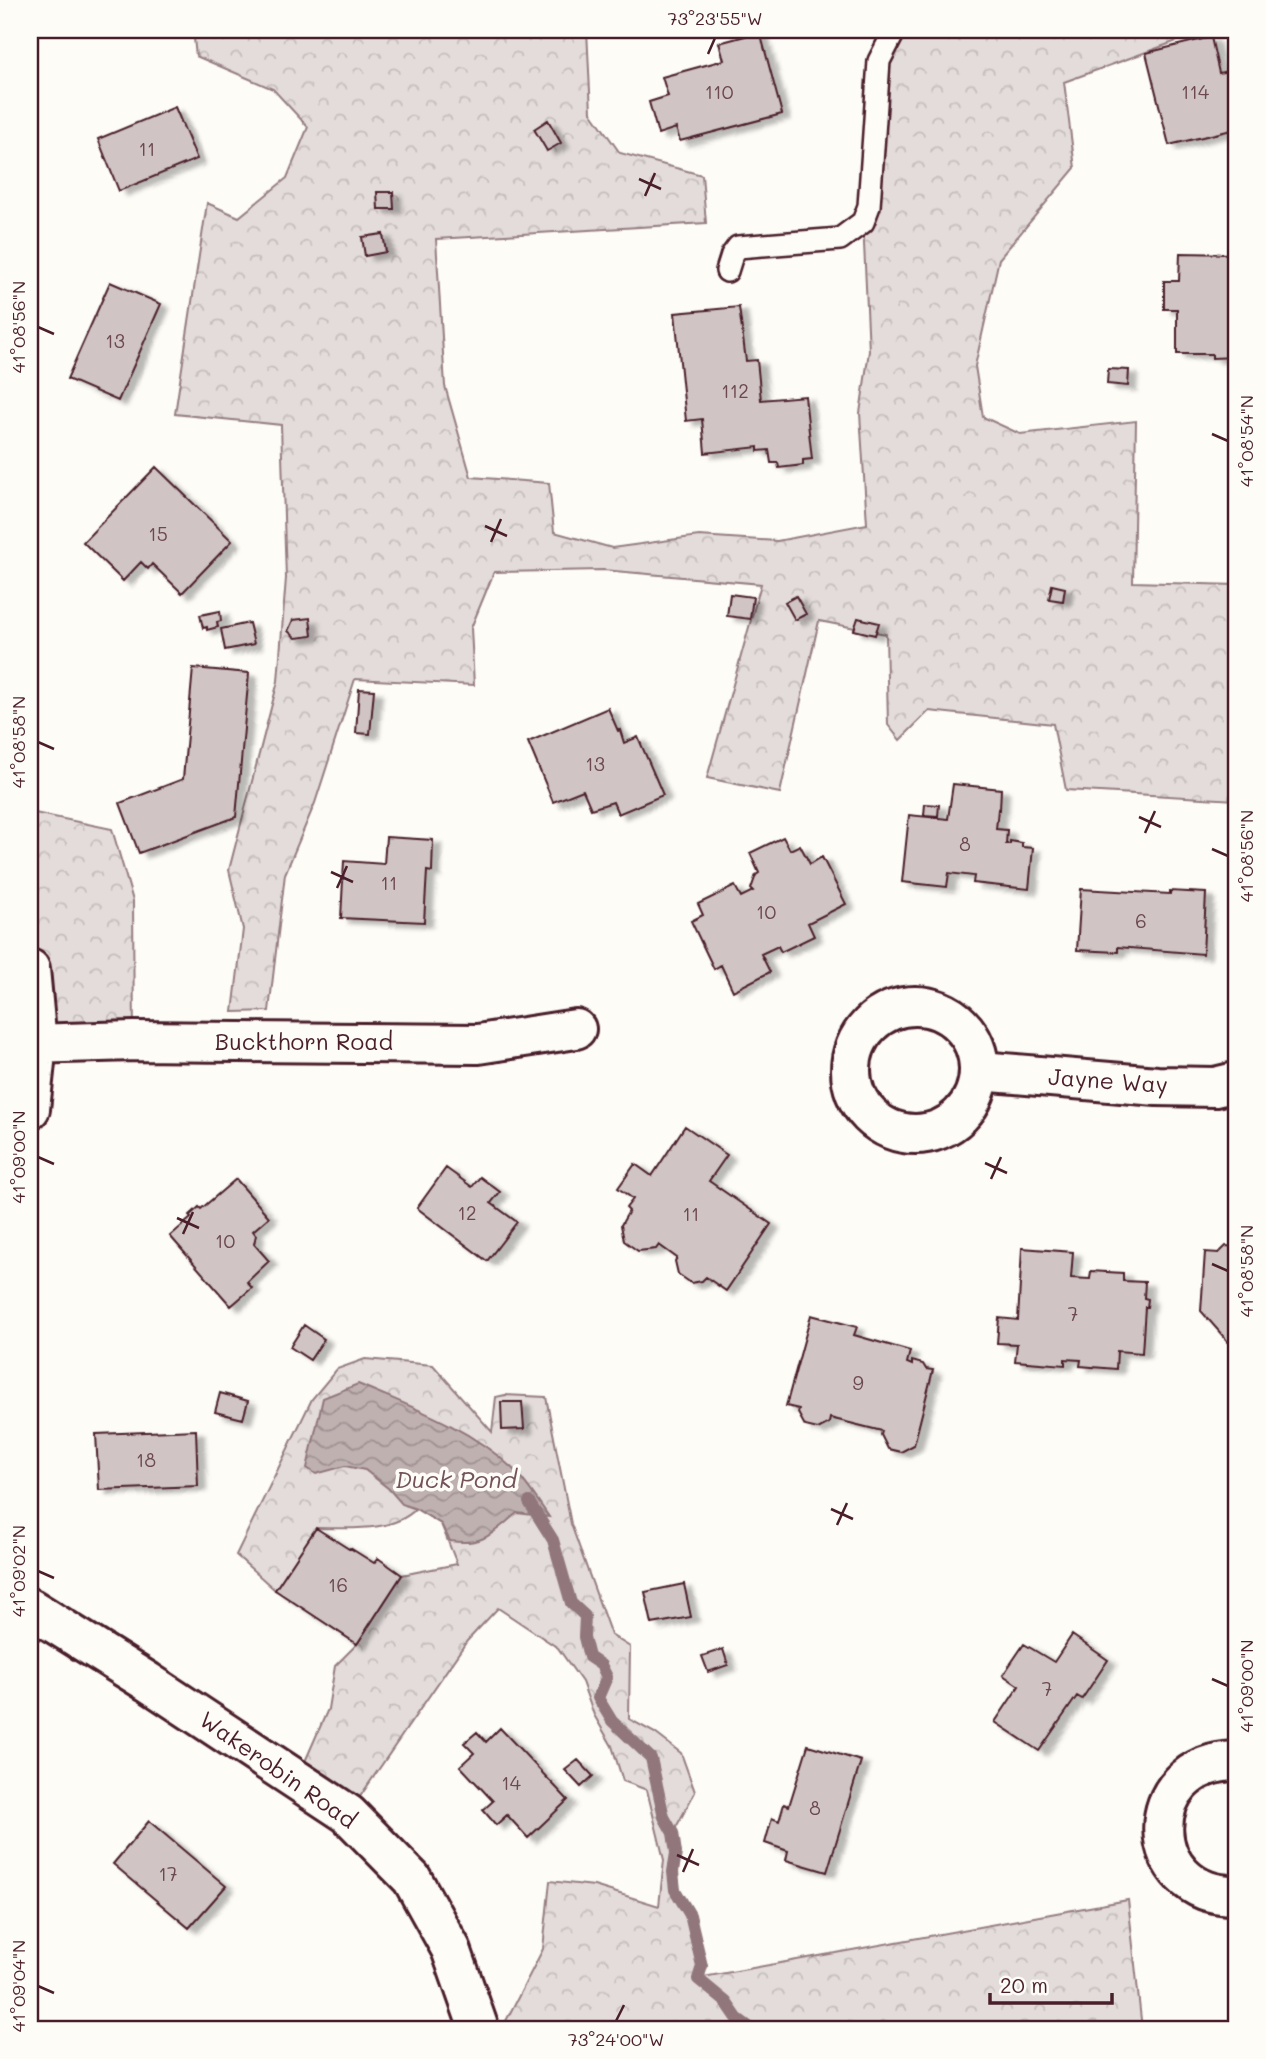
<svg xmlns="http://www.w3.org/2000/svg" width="1266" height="2059" font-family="Mali,sans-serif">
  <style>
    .forest { fill: url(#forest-crowns); stroke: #967e82; stroke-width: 2 }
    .water { fill: url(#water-waves); stroke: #91777b; stroke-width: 2 }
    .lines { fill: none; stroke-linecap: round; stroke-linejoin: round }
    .stream { stroke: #91777b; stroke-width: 12 }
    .building { fill: #d0c5c4; stroke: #4a1f2b; stroke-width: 2; filter: url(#shadow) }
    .lane-casing { stroke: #4a1f2b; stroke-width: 26 }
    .street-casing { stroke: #4a1f2b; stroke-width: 44 }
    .lane { stroke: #fdfcf7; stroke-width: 21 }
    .street { stroke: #fdfcf7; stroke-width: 38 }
    .ticks { fill: none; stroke: #4a1f2b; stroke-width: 2.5 }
    .labels { text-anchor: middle; stroke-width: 7; stroke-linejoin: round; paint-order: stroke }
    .number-label { font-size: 19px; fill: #6c4851 }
    .street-label { font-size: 23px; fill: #4a1f2b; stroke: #fdfcf7 }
    .water-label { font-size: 24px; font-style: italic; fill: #73525a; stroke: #fdfcf7 }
    .neatline { fill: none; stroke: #4a1f2b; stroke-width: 2.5 }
    .ticks-label { font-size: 18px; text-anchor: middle; fill: #4a1f2b }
  </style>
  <defs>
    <pattern id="forest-crowns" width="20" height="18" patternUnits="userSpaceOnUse" patternTransform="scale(1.75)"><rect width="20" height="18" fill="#e3dcda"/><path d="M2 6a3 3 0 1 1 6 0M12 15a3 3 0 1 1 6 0" fill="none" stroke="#c4bcbb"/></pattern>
    <pattern id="water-waves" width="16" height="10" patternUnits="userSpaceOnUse" patternTransform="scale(1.75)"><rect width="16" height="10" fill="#c0b1b1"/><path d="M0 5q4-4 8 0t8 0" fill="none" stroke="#9e8f90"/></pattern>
    <filter id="shadow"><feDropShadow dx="8" dy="4.5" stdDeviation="2" flood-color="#0004"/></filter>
  </defs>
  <rect width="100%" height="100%" fill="#fdfcf7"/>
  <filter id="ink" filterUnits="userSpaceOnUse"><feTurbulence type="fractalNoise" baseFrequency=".0143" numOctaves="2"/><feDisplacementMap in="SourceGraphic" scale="14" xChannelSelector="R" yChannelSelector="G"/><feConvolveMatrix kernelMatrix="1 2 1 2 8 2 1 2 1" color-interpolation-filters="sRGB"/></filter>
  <g filter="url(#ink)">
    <path class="forest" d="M 193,30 L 587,30 L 591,112 L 620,153 L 702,175 L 706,223 L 436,239 L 445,386 L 471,477 L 549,483 L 554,532 L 612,548 L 699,536 L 777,541 L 867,524 L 860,413 L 869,351 L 863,222 L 875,100 L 895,30 L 1207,30 L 1064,82 L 1075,168 L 999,259 L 975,366 L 983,417 L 1020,434 L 1136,421 L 1133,582 L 1236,585 L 1236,800 L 1066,790 L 1053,724 L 929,711 L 900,740 L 888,725 L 886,634 L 819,621 L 780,793 L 707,778 L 761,584 L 603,570 L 494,572 L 471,628 L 474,685 L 355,679 L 315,803 L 285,874 L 269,1011 L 233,1012 L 243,929 L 229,870 L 278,681 L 286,578 L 281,425 L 175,414 L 207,203 L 239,217 L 287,178 L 308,127 L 273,89 L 196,56 Z
      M 30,812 L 112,829 L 133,901 L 134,1041 L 37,1044 L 30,969 Z
      M 365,1359 L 433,1365 L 492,1432 L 496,1397 L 505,1395 L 546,1397 L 571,1524 L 611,1635 L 630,1647 L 629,1719 L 655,1733 L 681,1753 L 695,1792 L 673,1833 L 676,1853 L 673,1872 L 675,1890 L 690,1915 L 702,1966 L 698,1978 L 1128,1900 L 1142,2029 L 488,2029 L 506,2021 L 543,1949 L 550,1881 L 594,1886 L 659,1906 L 664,1860 L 647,1790 L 623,1781 L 612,1746 L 594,1715 L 582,1682 L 558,1648 L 498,1608 L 467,1641 L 348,1814 L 297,1780 L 328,1709 L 335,1666 L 357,1644 L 402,1575 L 457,1564 L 441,1524 L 416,1509 C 392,1533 348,1528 316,1528 L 275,1590 L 236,1555 L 312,1399 L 337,1369 Z"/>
    <path class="water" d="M 358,1384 C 412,1407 470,1428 513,1469 C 527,1483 538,1501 549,1517 L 517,1513 C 491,1534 484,1546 450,1541 L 441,1524 L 416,1509 L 402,1504 L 389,1489 L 365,1470 L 345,1466 L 316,1474 L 307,1468 L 323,1398 Z"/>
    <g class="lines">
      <path class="stream" d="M 529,1502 L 553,1540 L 571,1603 L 585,1616 L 584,1637 L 589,1657 L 601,1665 L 607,1677 L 598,1698 L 612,1721 L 651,1758 L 664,1817 L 673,1833 L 676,1853 L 673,1872 L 675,1890 L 690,1915 L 702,1966 L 698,1979 L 726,2002 L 737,2018 L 752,2029"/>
    </g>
    <path class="building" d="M 760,32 L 782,114 L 680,141 L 676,128 L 658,134 L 649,102 L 668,96 L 662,77 L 724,60 L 719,43 Z
      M 1211,37 L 1219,73 L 1236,69 L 1236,129 L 1169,145 L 1146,53 Z
      M 175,107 L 197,159 L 119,191 L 98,139 Z
      M 548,120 L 561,143 L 547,151 L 534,129 Z
      M 377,192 L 393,192 L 394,209 L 378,209 Z
      M 383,234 L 386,252 L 365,256 L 362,237 Z
      M 1180,253 L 1236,254 L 1236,357 L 1212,358 L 1212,354 L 1177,354 L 1177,309 L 1164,309 L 1164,281 L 1179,281 Z
      M 110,282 L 161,304 L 118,401 L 67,379 Z
      M 739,307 L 746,361 L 757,360 L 761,400 L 805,396 L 812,459 L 803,460 L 803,465 L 779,468 L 778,463 L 771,463 L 769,450 L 758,451 L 758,447 L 705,453 L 702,419 L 686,421 L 675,313 Z
      M 1108,369 L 1129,370 L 1128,386 L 1107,384 Z
      M 156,467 L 232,541 L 182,593 L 152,564 L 148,569 L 141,562 L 123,581 L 83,542 Z
      M 1052,585 L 1065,588 L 1063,601 L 1049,599 Z
      M 730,594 L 753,597 L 750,619 L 727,616 Z
      M 796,596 L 806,614 L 795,620 L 785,602 Z
      M 220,611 L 221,621 L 217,622 L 218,627 L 207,630 L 207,627 L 203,628 L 200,615 Z
      M 310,618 L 312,636 L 296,638 L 288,631 L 293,620 Z
      M 858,618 L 879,623 L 875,635 L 854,630 Z
      M 249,623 L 254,644 L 225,650 L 221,629 Z
      M 193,668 L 249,673 L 236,817 L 139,853 L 120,803 L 183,779 Z
      M 359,689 L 374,690 L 370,734 L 356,733 Z
      M 608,708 L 618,731 L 620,730 L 624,743 L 638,737 L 663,795 L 618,814 L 613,802 L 591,809 L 583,790 L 553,802 L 528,742 Z
      M 953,784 L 1001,789 L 1000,810 L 998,809 L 996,829 L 1007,830 L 1006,844 L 1010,844 L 1010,841 L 1022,843 L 1022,847 L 1033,848 L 1029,889 L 973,883 L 974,876 L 949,873 L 947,887 L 902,882 L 909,815 L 948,819 Z
      M 925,804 L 939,805 L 938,816 L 924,815 Z
      M 386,837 L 433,840 L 432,872 L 427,871 L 424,922 L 341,918 L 344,861 L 384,864 Z
      M 783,837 L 790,850 L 800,845 L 810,864 L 822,857 L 846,904 L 808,923 L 814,936 L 781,952 L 778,946 L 761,954 L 770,972 L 733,991 L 721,965 L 714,969 L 691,921 L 703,915 L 698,904 L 735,886 L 741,897 L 753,891 L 751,889 L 756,875 L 759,873 L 750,853 Z
      M 1081,889 L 1170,894 L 1170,891 L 1206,893 L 1203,954 L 1118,947 L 1118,952 L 1077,950 Z
      M 685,1126 L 727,1155 L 709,1181 L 771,1224 L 726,1291 L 706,1277 L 702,1281 L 691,1283 L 678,1274 L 675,1261 L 677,1258 L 659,1245 L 656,1249 L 638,1251 L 624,1241 L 621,1225 L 629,1211 L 626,1208 L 633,1199 L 618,1188 L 635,1164 L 652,1176 Z
      M 446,1168 L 472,1187 L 480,1177 L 500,1192 L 491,1203 L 517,1222 L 487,1261 L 417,1208 Z
      M 236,1179 L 269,1217 L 253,1231 L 256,1235 L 254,1244 L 269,1261 L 247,1282 L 252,1288 L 231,1306 L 170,1236 L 191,1218 L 189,1216 L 199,1207 L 201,1209 Z
      M 1226,1246 L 1236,1247 L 1236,1345 L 1230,1344 L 1201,1311 L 1205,1252 L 1219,1253 Z
      M 1022,1248 L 1073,1252 L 1071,1278 L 1090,1279 L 1091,1271 L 1123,1273 L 1123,1281 L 1145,1282 L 1144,1298 L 1148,1299 L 1147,1307 L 1145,1307 L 1142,1353 L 1117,1351 L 1116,1369 L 1080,1366 L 1081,1360 L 1065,1359 L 1065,1365 L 1015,1361 L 1017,1344 L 997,1343 L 999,1318 L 1018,1320 Z
      M 811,1315 L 857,1327 L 854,1335 L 910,1351 L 907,1363 L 912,1365 L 912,1361 L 923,1364 L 926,1369 L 933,1370 L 914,1445 L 901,1452 L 888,1449 L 881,1435 L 882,1431 L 830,1418 L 829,1423 L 818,1429 L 805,1426 L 798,1413 L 799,1409 L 786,1406 Z
      M 304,1325 L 324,1339 L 310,1360 L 290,1347 Z
      M 220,1393 L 248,1401 L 243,1419 L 215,1412 Z
      M 501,1402 L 522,1402 L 524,1429 L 502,1430 Z
      M 196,1430 L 198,1486 L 99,1490 L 96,1434 Z
      M 316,1528 L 349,1549 L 350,1548 L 374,1563 L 378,1558 L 402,1575 L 357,1644 L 275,1590 Z
      M 684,1584 L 691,1617 L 652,1624 L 645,1592 Z
      M 1072,1635 L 1108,1660 L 1082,1699 L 1077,1696 L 1039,1751 L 995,1722 L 1019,1686 L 1003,1675 L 1024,1644 L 1054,1662 Z
      M 723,1649 L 728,1665 L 708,1672 L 702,1656 Z
      M 500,1728 L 568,1800 L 528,1838 L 507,1815 L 496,1825 L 483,1810 L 493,1801 L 460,1766 L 474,1753 L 464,1743 L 477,1732 L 486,1742 Z
      M 808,1745 L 861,1761 L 827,1872 L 786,1860 L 788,1851 L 765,1843 L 772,1818 L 779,1821 L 784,1804 L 789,1806 Z
      M 578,1760 L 593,1776 L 581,1787 L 565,1770 Z
      M 149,1821 L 226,1886 L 189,1928 L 113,1864 Z
      M 1171,2022 L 1172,2029 L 1153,2029 L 1153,2023 Z"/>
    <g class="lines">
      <defs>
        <path id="lane" d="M 727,271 L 732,255 L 738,247 L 840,239 L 863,222 L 869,206 L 879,61 L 895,30"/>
        <path id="street" d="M 30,969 L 37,1044 L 30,1109
          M851 1070a64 64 0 1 1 128 0a64 64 0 1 1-128 0Z
          M 30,1044 L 134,1041 L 478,1044 L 576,1029
          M 980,1071 L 1157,1086 L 1215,1087 L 1236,1082
          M 30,1608 L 148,1682 L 348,1814 L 412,1879 L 451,1949 L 479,2029
          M 1236,1761 C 1136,1763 1142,1897 1236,1895"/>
      </defs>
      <use href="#lane" class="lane-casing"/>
      <use href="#street" class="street-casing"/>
      <use href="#lane" class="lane"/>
      <use href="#street" class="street"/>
    </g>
  </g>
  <path class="ticks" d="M 708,54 L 715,38M 639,179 L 661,189M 645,196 L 655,173M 38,327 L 54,334M 1212,434 L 1228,441M 485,526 L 507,536M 491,542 L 501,519M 38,742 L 54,749M 1139,817 L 1161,827M 1145,833 L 1155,811M 1212,849 L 1228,856M 331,872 L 353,882M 337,888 L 347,866M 38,1157 L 54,1164M 985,1163 L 1007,1173M 991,1179 L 1001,1157M 177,1218 L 199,1228M 183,1234 L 193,1212M 1212,1264 L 1228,1271M 831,1509 L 853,1519M 837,1525 L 847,1503M 38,1571 L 54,1578M 1212,1679 L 1228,1686M 677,1855 L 699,1865M 683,1872 L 693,1849M 38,1986 L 54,1993M 616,2021 L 624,2005"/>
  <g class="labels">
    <g class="number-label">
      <text x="719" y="99">110</text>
      <text x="1195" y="99">114</text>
      <text x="147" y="156">11</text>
      <text x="115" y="348">13</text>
      <text x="735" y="398">112</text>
      <text x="158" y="541">15</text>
      <text x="595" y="771">13</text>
      <text x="965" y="851">8</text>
      <text x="389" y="890">11</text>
      <text x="766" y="919">10</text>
      <text x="1141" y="928">6</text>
      <text x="467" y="1220">12</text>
      <text x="691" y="1221">11</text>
      <text x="225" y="1248">10</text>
      <text x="1073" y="1321">7</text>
      <text x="858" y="1390">9</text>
      <text x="146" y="1467">18</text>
      <text x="338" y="1592">16</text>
      <text x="1047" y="1696">7</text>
      <text x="511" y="1790">14</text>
      <text x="815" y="1815">8</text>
      <text x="168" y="1881">17</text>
    </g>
    <g class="street-label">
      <text x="304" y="1050">Buckthorn Road</text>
      <text transform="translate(1108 1081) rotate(4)" y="8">Jayne Way</text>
      <text transform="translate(278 1770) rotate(35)" y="8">Wakerobin Road</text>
    </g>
    <g class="water-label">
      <text x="456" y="1488">Duck Pond</text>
    </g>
  </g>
  <rect width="1266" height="2059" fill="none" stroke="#fdfcf7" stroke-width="77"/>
  <path d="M990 1993v10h122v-10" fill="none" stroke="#4a1f2b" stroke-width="3.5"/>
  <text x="1000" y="1993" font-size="21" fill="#4a1f2b" stroke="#fdfcf7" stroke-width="5" paint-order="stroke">20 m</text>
  <rect x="38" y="38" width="1190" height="1983" class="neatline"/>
  <g class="ticks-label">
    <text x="715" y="25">73°23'55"W</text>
    <text transform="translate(19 327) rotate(-90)" y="6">41°08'56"N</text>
    <text transform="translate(1247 441) rotate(-90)" y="6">41°08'54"N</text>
    <text transform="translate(19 742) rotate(-90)" y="6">41°08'58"N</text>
    <text transform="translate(1247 856) rotate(-90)" y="6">41°08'56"N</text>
    <text transform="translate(19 1157) rotate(-90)" y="6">41°09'00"N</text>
    <text transform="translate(1247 1271) rotate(-90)" y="6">41°08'58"N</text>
    <text transform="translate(19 1571) rotate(-90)" y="6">41°09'02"N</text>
    <text transform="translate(1247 1686) rotate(-90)" y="6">41°09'00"N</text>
    <text transform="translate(19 1986) rotate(-90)" y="6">41°09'04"N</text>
    <text x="616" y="2046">73°24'00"W</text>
  </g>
</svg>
